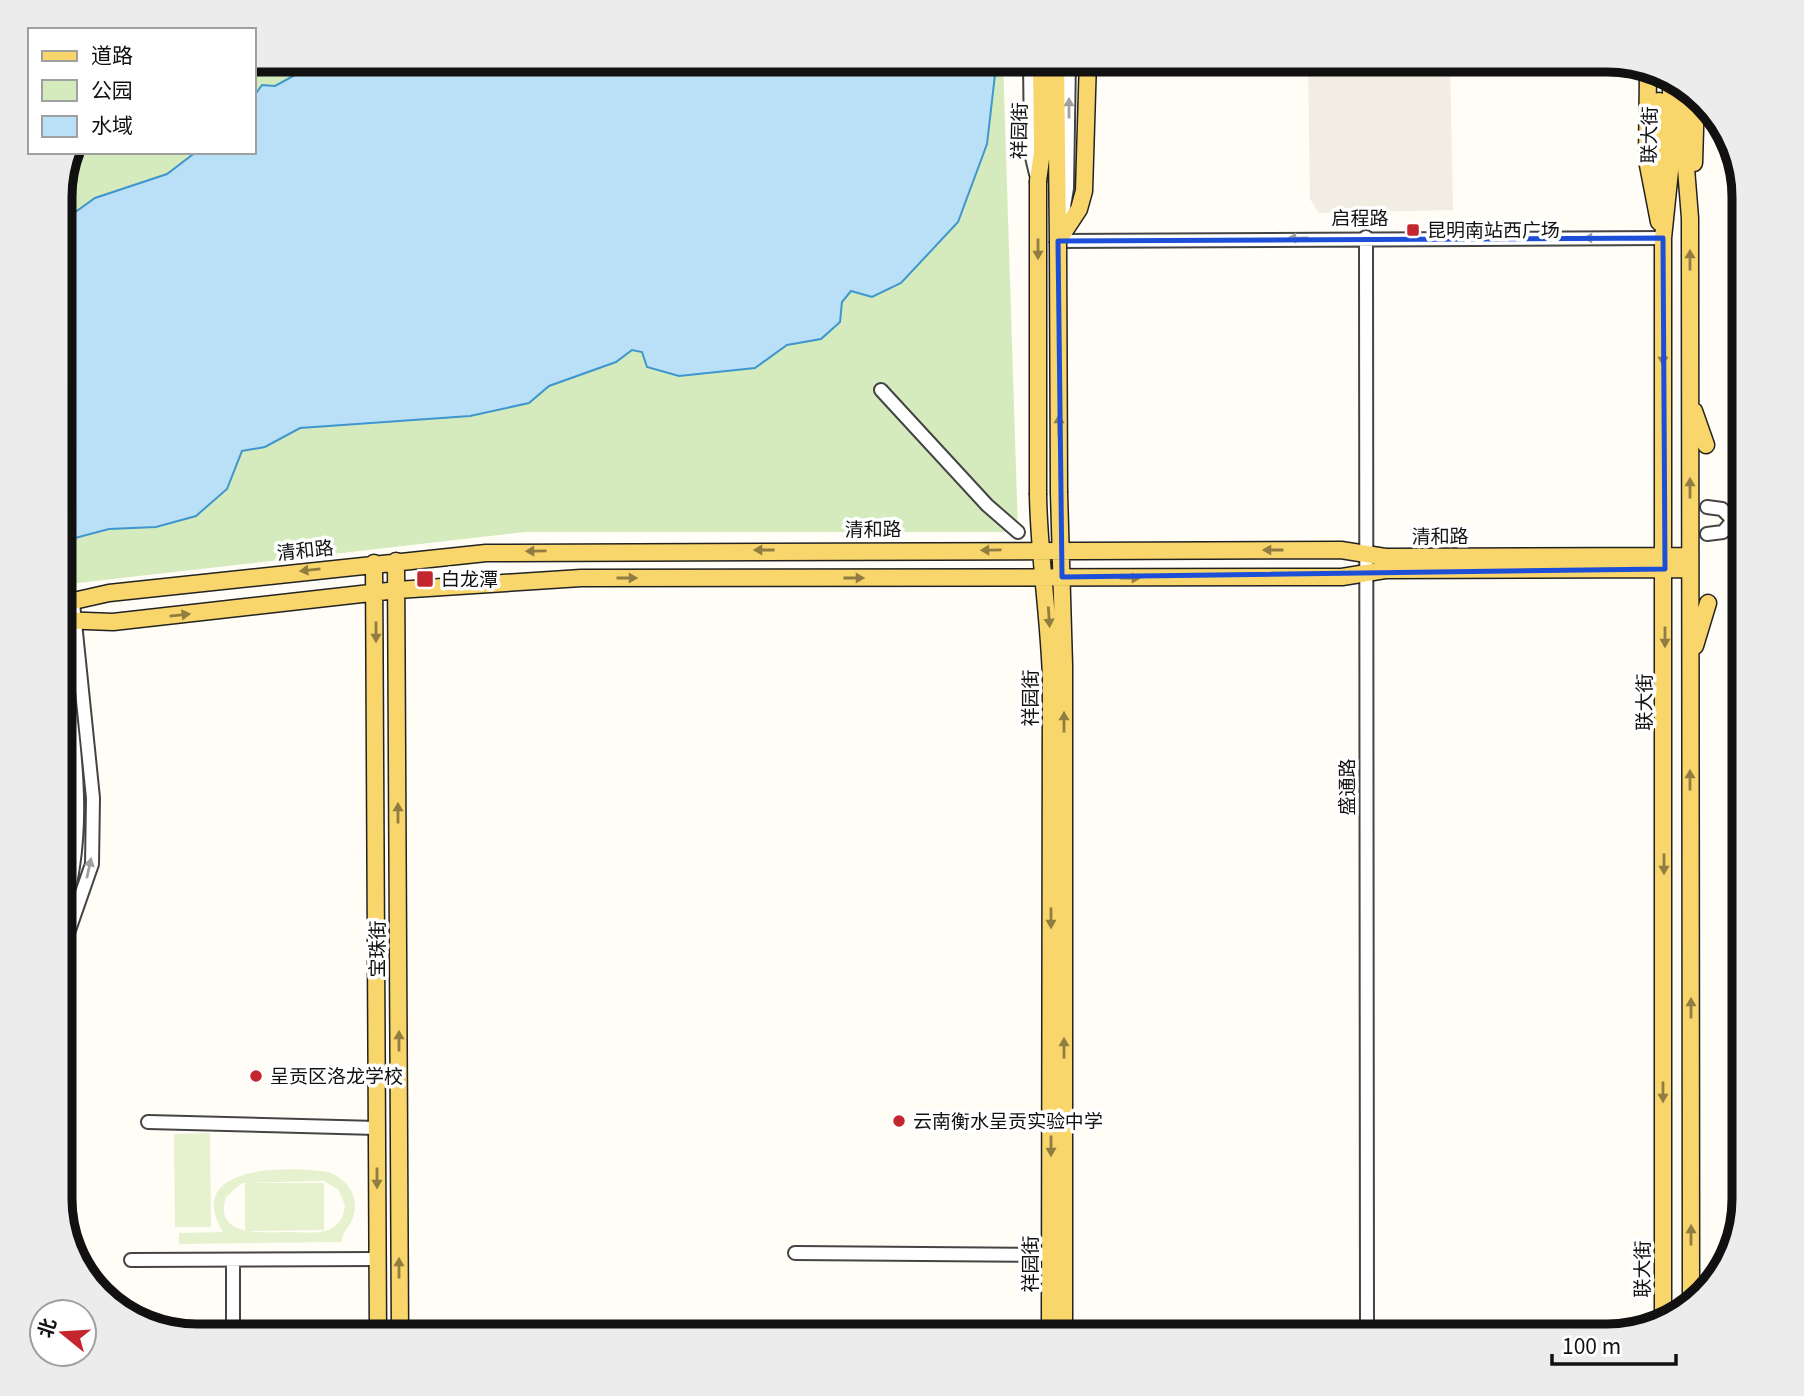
<svg xmlns="http://www.w3.org/2000/svg" width="1804" height="1396" font-family="Georgia,'Noto Sans SC',serif">
  <style>
    .green { fill: #d5ebbd }
    .pitch { fill: #e6f2cf; fill-rule: evenodd }
    .plaza { fill: #f1ede2 }
    .water { fill: #b9e0f7; stroke: #3f96cf; stroke-width: 2 }
    .lines { fill: none; stroke-linecap: round; stroke-linejoin: round }
    .minor-casing { stroke: #444; stroke-width: 16 }
    .major-casing { stroke: #222; stroke-width: 19 }
    .minor { stroke: #fff; stroke-width: 12 }
    .major { stroke: #f9d66b; stroke-width: 16 }
    .major-bridge-casing { stroke: #222; stroke-width: 19; stroke-linecap: butt }
    .major-bridge { stroke: #f9d66b; stroke-width: 16 }
    .oneway { fill: #a0a0a0 }
    .oneway2 { fill: #917d42 }
    .marked { fill: none; stroke: #1d4ed8; stroke-width: 5; stroke-linejoin: round }
    .poi-dot { fill: #c4262e; stroke: #fff; stroke-width: 2.5 }
    .labels { text-anchor: middle; stroke-width: 7; stroke-linejoin: round; paint-order: stroke }
    .street-label { font-size: 19px; fill: #111; stroke: #fff }
    .poi-label { font-size: 19px; fill: #111; stroke: #fff; text-anchor: start }
    .rim { fill: none; stroke: #111; stroke-width: 9 }
  </style>
  <rect width="100%" height="100%" fill="#fffdf5"/>
  <path class="green" d="M 254,60 L 1003,60 L 1018,532 L 525,532 L 60,585 L 60,188 L 69,152 L 254,152 Z"/>
  <path class="pitch" d="M 210,1133 L 211,1227 L 175,1227 L 174,1134 Z
    M 328,1172 C 349,1179 362,1201 351,1222 C 347,1230 342,1232 342,1242 L 179,1244 L 179,1233 L 223,1232 C 182,1164 289,1166 328,1172 ZM 323,1181 L 338,1189 L 345,1205 C 344,1215 341,1223 332,1228 C 320,1235 302,1232 288,1232 C 263,1232 213,1238 226,1197 L 242,1183 Z
    M 245,1183 L 324,1183 L 324,1230 L 245,1231 Z"/>
  <path class="plaza" d="M 1308,60 L 1450,60 L 1453,210 L 1319,213 L 1310,199 Z"/>
  <path class="water" d="M 440,60 L 945,60 L 945,64 L 996,66 L 987,144 L 958,222 L 901,283 L 872,297 L 851,291 L 842,302 L 840,322 L 821,339 L 787,345 L 755,368 L 679,376 L 647,367 L 642,352 L 632,350 L 616,362 L 549,386 L 529,403 L 470,416 L 300,428 L 265,447 L 242,451 L 227,489 L 196,516 L 156,527 L 109,529 L 60,542 L 60,223 L 95,198 L 167,174 L 196,152 L 254,152 L 254,96 L 262,85 L 275,86 L 306,69 L 436,68 Z"/>
  <g class="lines">
    <defs>
      <path id="minor" d="M 1030,60 L 1031,153 L 1036,174
        M 1063,213 L 1067,188 L 1069,60
        M 1059,234 L 1058,241 L 1663,238
        M 1366,237 L 1367,1336
        M 881,390 L 987,505 L 1018,532
        M 1707,507 L 1722,509 L 1733,520
        M 1707,534 L 1723,532 L 1733,520
        M 1744,668 L 1744,730
        M 60,920 C 93,825 70,728 60,631
        M 60,956 L 92,864 L 93,798 L 73,603
        M 1744,1026 L 1741,1154 L 1744,1169
        M 148,1122 L 377,1128
        M 795,1253 L 1057,1255
        M 131,1260 L 378,1259
        M 233,1260 L 233,1336"/>
      <path id="major" d="M 1056,60 L 1058,241
        M 1648,73 L 1647,160 L 1659,222
        M 1659,101 L 1659,180
        M 1681,106 L 1690,218 L 1691,1303
        M 1694,163 L 1696,95
        M 1038,181 L 1042,152 L 1041,60
        M 1058,241 L 1079,209 L 1084,191 L 1088,60
        M 1694,411 L 1706,445
        M 1059,493 L 1064,665 L 1064,1336
        M 1038,495 C 1039,556 1049,616 1051,678 L 1050,1336
        M 396,561 L 400,1336
        M 374,563 L 378,1336
        M 60,604 L 109,593 L 486,553 L 1341,550 L 1385,557 L 1690,556
        M 60,620 L 113,622 L 397,590 L 581,578 L 1342,577 L 1385,570 L 1690,569
        M 1695,646 L 1708,603
        M 1663,1324 L 1663,238 L 1671,161 L 1671,81"/>
    </defs>
    <use href="#minor" class="minor-casing"/>
    <use href="#major" class="major-casing"/>
    <use href="#minor" class="minor"/>
    <use href="#major" class="major"/>
    <defs>
      <path id="major-bridge" d="M 1038,181 L 1038,495
        M 1058,241 L 1059,493"/>
    </defs>
    <use href="#major-bridge" class="major-bridge-casing"/>
    <use href="#major-bridge" class="major-bridge"/>
  </g>
  <defs><path id="oneway-solid" d="M-6-.8H1V-3.2L6.5 0L1 3.2V.8H-6Z" transform="scale(1.75)"/></defs>
  <g class="oneway">
    <use href="#oneway-solid" transform="translate(1069 108) rotate(-90)"/>
    <use href="#oneway-solid" transform="translate(1298 238) rotate(179)"/>
    <use href="#oneway-solid" transform="translate(1594 238) rotate(-180)"/>
    <use href="#oneway-solid" transform="translate(89 868) rotate(-78)"/>
  </g>
  <g class="oneway2">
    <use href="#oneway-solid" transform="translate(1038 249) rotate(90)"/>
    <use href="#oneway-solid" transform="translate(1690 260) rotate(-90)"/>
    <use href="#oneway-solid" transform="translate(1663 355) rotate(90)"/>
    <use href="#oneway-solid" transform="translate(1059 425) rotate(-90)"/>
    <use href="#oneway-solid" transform="translate(1690 488) rotate(-90)"/>
    <use href="#oneway-solid" transform="translate(764 550) rotate(180)"/>
    <use href="#oneway-solid" transform="translate(991 550) rotate(179)"/>
    <use href="#oneway-solid" transform="translate(1273 550) rotate(-180)"/>
    <use href="#oneway-solid" transform="translate(536 551) rotate(179)"/>
    <use href="#oneway-solid" transform="translate(310 570) rotate(174)"/>
    <use href="#oneway-solid" transform="translate(627 578)"/>
    <use href="#oneway-solid" transform="translate(854 578)"/>
    <use href="#oneway-solid" transform="translate(1130 578)"/>
    <use href="#oneway-solid" transform="translate(180 615) rotate(-6)"/>
    <use href="#oneway-solid" transform="translate(1049 617) rotate(86)"/>
    <use href="#oneway-solid" transform="translate(376 632) rotate(90)"/>
    <use href="#oneway-solid" transform="translate(1665 637) rotate(90)"/>
    <use href="#oneway-solid" transform="translate(1064 722) rotate(-90)"/>
    <use href="#oneway-solid" transform="translate(1690 780) rotate(-90)"/>
    <use href="#oneway-solid" transform="translate(398 813) rotate(-90)"/>
    <use href="#oneway-solid" transform="translate(1664 864) rotate(90)"/>
    <use href="#oneway-solid" transform="translate(1051 918) rotate(90)"/>
    <use href="#oneway-solid" transform="translate(1691 1008) rotate(-90)"/>
    <use href="#oneway-solid" transform="translate(399 1041) rotate(-90)"/>
    <use href="#oneway-solid" transform="translate(1064 1048) rotate(-90)"/>
    <use href="#oneway-solid" transform="translate(1663 1092) rotate(90)"/>
    <use href="#oneway-solid" transform="translate(1051 1146) rotate(90)"/>
    <use href="#oneway-solid" transform="translate(377 1178) rotate(90)"/>
    <use href="#oneway-solid" transform="translate(1691 1235) rotate(-90)"/>
    <use href="#oneway-solid" transform="translate(399 1268) rotate(-90)"/>
  </g>
  <path class="marked" d="M 1663,238 L 1665,569 L 1062,577 L 1058,241 Z"/>
  <g class="poi-dot">
    <rect x="1406" y="223" width="14" height="14" rx="3.5"/>
    <rect x="416" y="570" width="18" height="18" rx="3.5"/>
    <circle cx="256" cy="1076" r="7"/>
    <circle cx="899" cy="1121" r="7"/>
  </g>
  <g class="labels">
    <g class="street-label">
      <text transform="translate(1019 131) rotate(-89)" y="7">祥园街</text>
      <text transform="translate(1649 135) rotate(-89)" y="7">联大街</text>
      <text x="1360" y="225">启程路</text>
      <text x="873" y="536">清和路</text>
      <text x="1440" y="543">清和路</text>
      <text transform="translate(305 550) rotate(-6)" y="7">清和路</text>
      <text transform="translate(1030 698) rotate(-90)" y="7">祥园街</text>
      <text transform="translate(1644 702) rotate(-90)" y="7">联大街</text>
      <text transform="translate(1347 787) rotate(-90)" y="7">盛通路</text>
      <text transform="translate(377 949) rotate(-90)" y="7">宝珠街</text>
      <text transform="translate(1030 1264) rotate(-90)" y="7">祥园街</text>
      <text transform="translate(1642 1269) rotate(-90)" y="7">联大街</text>
    </g>
    <g class="poi-label">
      <text x="1427" y="237">昆明南站西广场</text>
      <text x="441" y="586">白龙潭</text>
      <text x="270" y="1083">呈贡区洛龙学校</text>
      <text x="913" y="1128">云南衡水呈贡实验中学</text>
    </g>
  </g>
  <path d="M0 0H1804V1396H0ZM197 72H1607A125 125 0 0 1 1732 197V1199A125 125 0 0 1 1607 1324H197A125 125 0 0 1 72 1199V197A125 125 0 0 1 197 72Z" fill="#ececec" fill-rule="evenodd"/>
  <path class="rim" d="M197 72H1607A125 125 0 0 1 1732 197V1199A125 125 0 0 1 1607 1324H197A125 125 0 0 1 72 1199V197A125 125 0 0 1 197 72Z"/>
  <rect x="28" y="28" width="228" height="126" fill="#ffffff" stroke="#a0a0a0" stroke-width="2"/>
  <rect x="42" y="51" width="35" height="10" fill="#f9d66b" stroke="#a0a0a0" stroke-width="2"/>
  <text x="91" y="63" font-size="21" fill="#111111">道路</text>
  <rect x="42" y="80" width="35" height="21" fill="#d5ebbd" stroke="#a0a0a0" stroke-width="2"/>
  <text x="91" y="98" font-size="21" fill="#111111">公园</text>
  <rect x="42" y="116" width="35" height="21" fill="#b9e0f7" stroke="#a0a0a0" stroke-width="2"/>
  <text x="91" y="133" font-size="21" fill="#111111">水域</text>
  <g transform="translate(63 1333) rotate(288)"><circle r="33" fill="#ffffff" stroke="#a0a0a0" stroke-width="2"/>
  <path d="M0-5L12 26L0 18L-12 26Z" fill="#c4262e"/>
  <text y="-10" font-size="19" font-weight="bold" text-anchor="middle" fill="#111111">北</text>
  </g>
  <path d="M1552 1354v10h124v-10" fill="none" stroke="#111111" stroke-width="3.5"/>
  <text x="1562" y="1354" font-size="21" fill="#111111" stroke="#ffffff" stroke-width="5" paint-order="stroke">100 m</text>
</svg>
